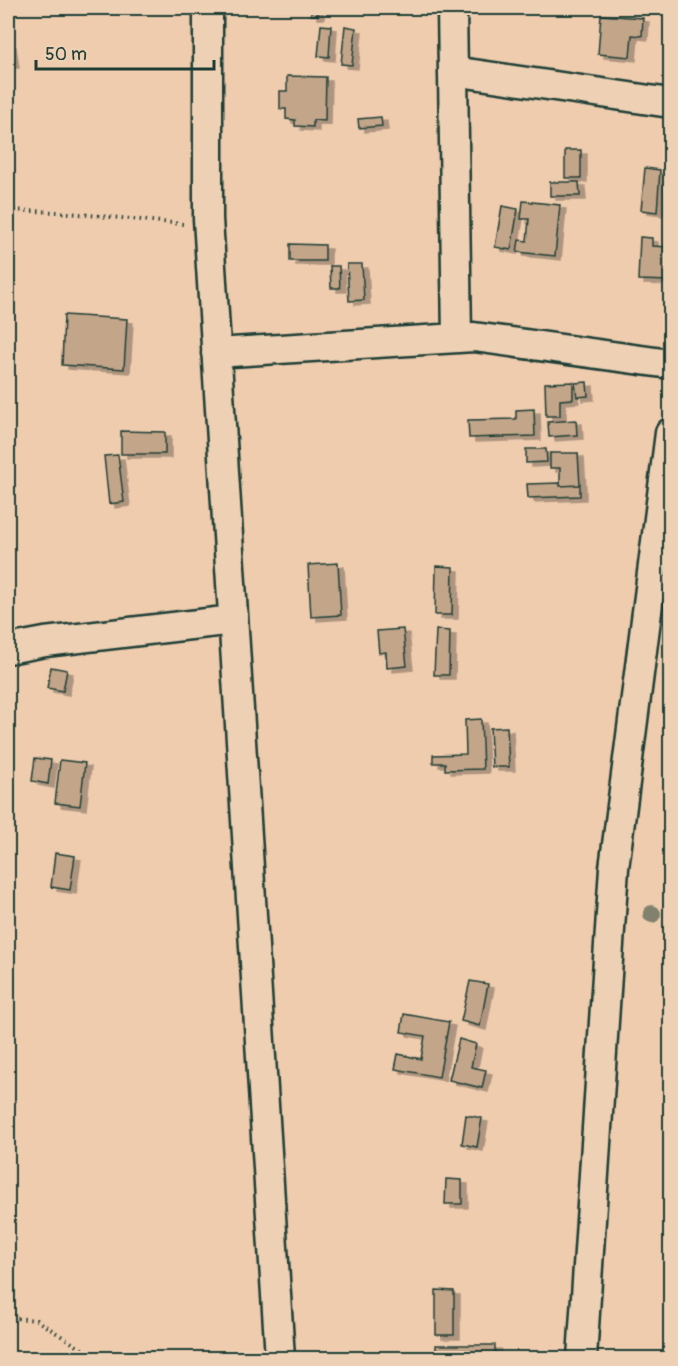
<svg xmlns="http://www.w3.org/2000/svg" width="678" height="1366" font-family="Pangolin,sans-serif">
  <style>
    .building { fill: #c3a589; stroke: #1f3d34; stroke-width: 1.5; filter: url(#shadow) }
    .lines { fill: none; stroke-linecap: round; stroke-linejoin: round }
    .minor-casing { stroke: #1f3d34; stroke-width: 33 }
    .path { stroke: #1f3d34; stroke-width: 4; stroke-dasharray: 1.5 4.5; stroke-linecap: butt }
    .minor { stroke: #eed1b4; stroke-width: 28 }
    .tree { fill: #80826e }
  </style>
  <defs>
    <filter id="shadow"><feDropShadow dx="6" dy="4" stdDeviation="0" flood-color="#0004"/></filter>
  </defs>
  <rect width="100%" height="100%" fill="#efccae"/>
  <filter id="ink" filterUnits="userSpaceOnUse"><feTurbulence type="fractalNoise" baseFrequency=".0167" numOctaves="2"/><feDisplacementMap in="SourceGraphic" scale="12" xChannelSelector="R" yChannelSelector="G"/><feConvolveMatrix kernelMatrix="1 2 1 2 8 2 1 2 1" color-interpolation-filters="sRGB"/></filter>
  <g filter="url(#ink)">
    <path class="building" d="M 311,8 L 318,8 L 318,15 L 311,15 Z
      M 601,15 L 643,18 L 642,36 L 632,35 L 630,57 L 598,54 Z
      M 321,25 L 331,26 L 329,57 L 318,56 Z
      M 345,26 L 356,28 L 352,65 L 341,64 Z
      M 8,43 L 10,43 L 13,64 L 8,64 Z
      M 287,76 L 326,77 L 325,121 L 313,120 L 313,127 L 295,126 L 295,120 L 286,119 L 286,109 L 280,109 L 280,91 L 287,91 Z
      M 381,117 L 382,126 L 359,128 L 358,119 Z
      M 565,150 L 581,150 L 581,178 L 565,178 Z
      M 645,168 L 660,170 L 657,212 L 641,210 Z
      M 550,182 L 579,182 L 580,196 L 550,196 Z
      M 523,201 L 560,205 L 555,256 L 517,252 L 519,240 L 527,241 L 529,219 L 521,219 Z
      M 502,206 L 518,209 L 511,250 L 495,247 Z
      M 640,237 L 652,238 L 652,246 L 670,247 L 670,281 L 638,280 Z
      M 290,244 L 325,245 L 325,261 L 290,261 Z
      M 347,264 L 362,264 L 364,300 L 349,301 Z
      M 330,266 L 339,266 L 340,288 L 331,288 Z
      M 64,315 L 127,319 L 124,369 L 62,365 Z
      M 573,382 L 573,399 L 560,400 L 560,416 L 546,416 L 545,383 Z
      M 587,382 L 588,396 L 577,397 L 575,383 Z
      M 534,409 L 535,436 L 469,438 L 468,420 L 516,419 L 516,410 Z
      M 576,420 L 577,435 L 549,437 L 548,422 Z
      M 121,431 L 165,432 L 165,454 L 121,454 Z
      M 526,449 L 546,449 L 547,462 L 526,463 Z
      M 550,453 L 578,453 L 580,485 L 560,486 L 560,468 L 550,468 Z
      M 118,455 L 124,502 L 109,504 L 104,456 Z
      M 560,483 L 560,486 L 580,485 L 580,496 L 528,498 L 527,484 Z
      M 338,563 L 341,615 L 311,617 L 308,565 Z
      M 436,566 L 453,567 L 452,615 L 435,615 Z
      M 403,629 L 407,666 L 387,668 L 386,652 L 379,653 L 377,631 Z
      M 436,630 L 450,631 L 449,675 L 434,675 Z
      M 51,667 L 67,670 L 63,691 L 47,688 Z
      M 481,719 L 483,769 L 445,770 L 445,763 L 433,763 L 433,755 L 466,754 L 465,720 Z
      M 507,727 L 509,767 L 492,767 L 490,728 Z
      M 35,758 L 51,760 L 48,784 L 32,781 Z
      M 60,760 L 85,763 L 80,806 L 55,803 Z
      M 55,853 L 75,856 L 70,890 L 51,887 Z
      M 470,981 L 488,984 L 480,1026 L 461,1021 Z
      M 404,1014 L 449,1022 L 439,1077 L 395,1069 L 398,1054 L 421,1059 L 425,1036 L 401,1032 Z
      M 459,1039 L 476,1044 L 471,1067 L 486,1070 L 482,1088 L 449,1080 Z
      M 466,1115 L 482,1118 L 477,1147 L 462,1144 Z
      M 446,1179 L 462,1180 L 462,1204 L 445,1204 Z
      M 436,1290 L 454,1291 L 454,1335 L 436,1335 Z
      M 436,1345 L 495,1345 L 495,1358 L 436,1358 Z"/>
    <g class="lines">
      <defs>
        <path id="minor" d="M 208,8 L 208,219 L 280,1358
          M 452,8 L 457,337
          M 453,71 L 670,103
          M 216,353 L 474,337 L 670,364
          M 8,649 L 45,642 L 233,620
          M 582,1358 L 614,868 L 670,433"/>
      </defs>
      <use href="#minor" class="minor-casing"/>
      <path class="path" d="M 8,210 L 58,212 L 183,224
        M 8,1311 L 16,1318 L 36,1320 L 96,1358"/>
      <use href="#minor" class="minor"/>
    </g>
    <circle class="tree" cx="652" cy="914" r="9"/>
  </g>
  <rect width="678" height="1366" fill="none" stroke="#eed1b4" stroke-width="30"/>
  <rect x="15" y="15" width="648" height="1336" fill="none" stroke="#1f3d34" stroke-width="2" filter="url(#ink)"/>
  <path d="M36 60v9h178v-9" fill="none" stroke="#1f3d34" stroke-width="3"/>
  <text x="45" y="60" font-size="18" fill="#1f3d34" stroke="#eed1b4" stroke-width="4.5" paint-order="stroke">50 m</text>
</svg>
